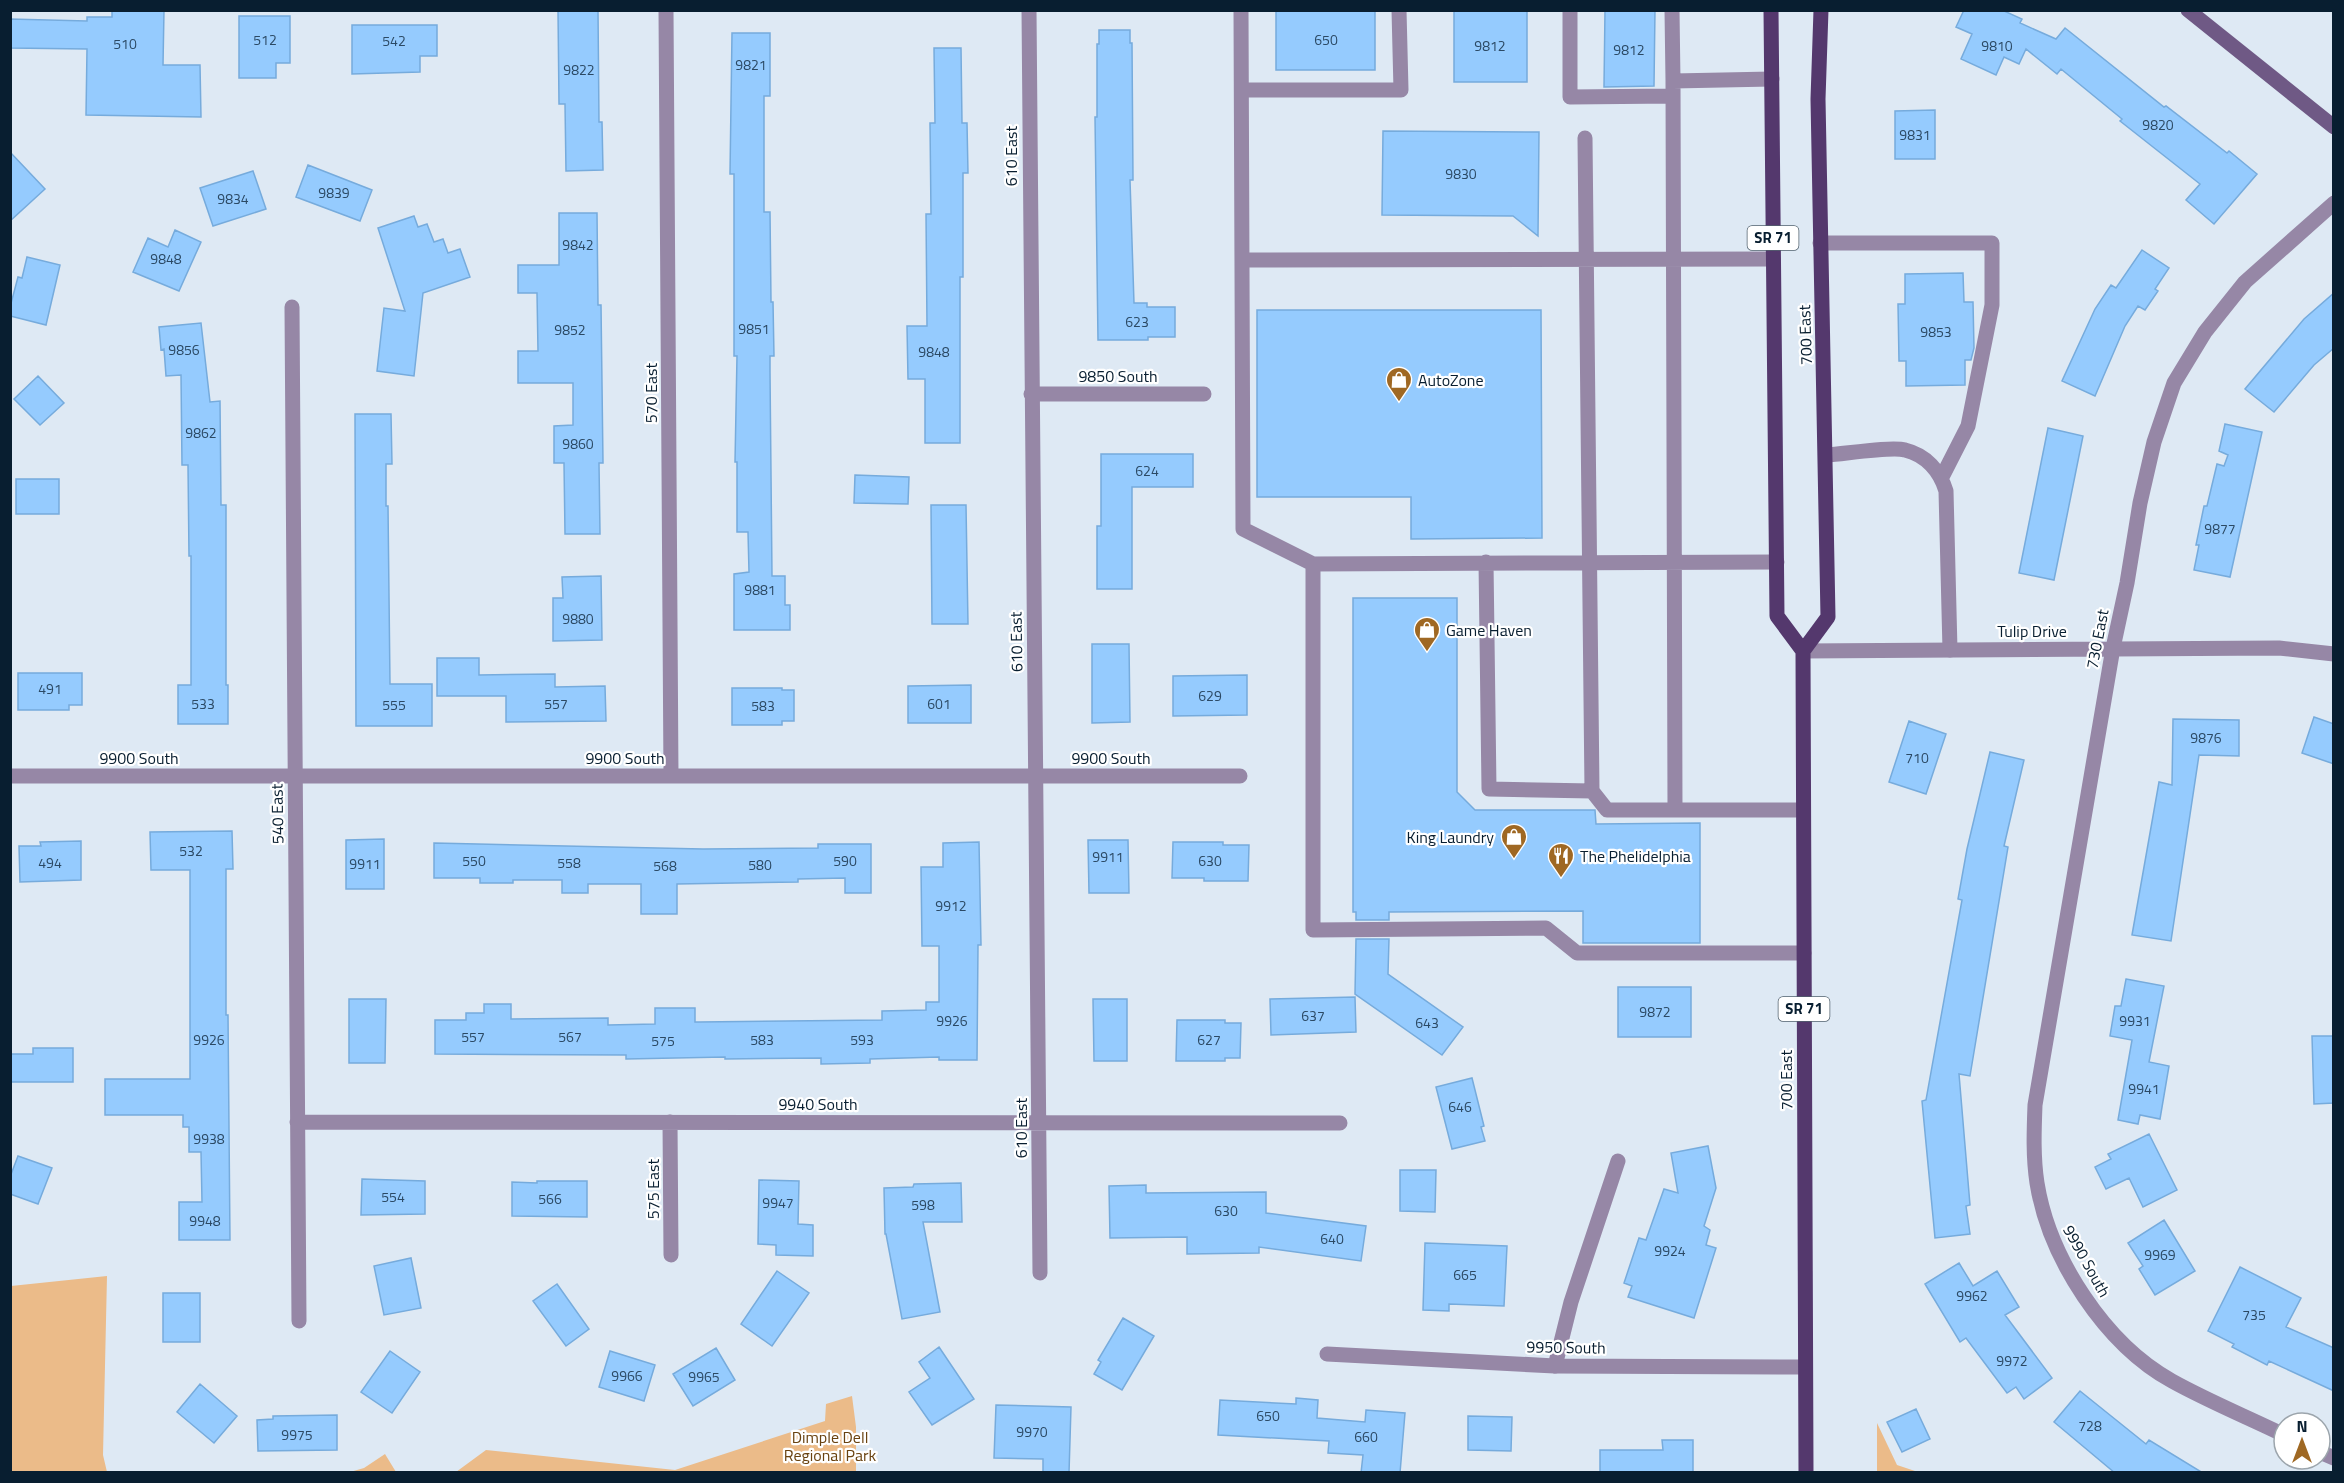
<svg xmlns="http://www.w3.org/2000/svg" width="2344" height="1483" font-family="'Titillium Web',sans-serif">
  <style>
    .green { fill: #ebbb89 }
    .building { fill: #95cbfe; stroke: #76abdc; stroke-width: 1.5 }
    .lines { fill: none; stroke-linecap: round; stroke-linejoin: round }
    .lane { stroke: #9687a6; stroke-width: 15 }
    .street { stroke: #9687a6; stroke-width: 15 }
    .secondary { stroke: #6f5985; stroke-width: 15 }
    .primary { stroke: #54386d; stroke-width: 15 }
    .labels { text-anchor: middle; stroke-width: 4.5; stroke-linejoin: round; paint-order: stroke }
    .number-label { font-size: 14px; fill: #2b4964 }
    .shield { fill: #fff; stroke: #52626e; stroke-width: 1.5 }
    .shield-label { font-size: 15px; font-weight: bold; fill: #081e30 }
    .street-label { font-size: 16px; fill: #081e30; stroke: #fff }
    .poi-label { font-size: 16px; fill: #081e30; stroke: #fff; text-anchor: start }
    .park-label { font-size: 16px; fill: #694210; stroke: #fff }
  </style>
  <rect width="100%" height="100%" fill="#dee9f4"/>
  <path class="green" d="M 107,1276 L 103,1455 L 107,1472 L 11,1472 L 11,1286 Z
    M 852,1396 L 856,1427 L 856,1472 L 456,1472 L 486,1450 L 675,1470 L 825,1421 L 826,1404 Z
    M 1877,1423 L 1897,1465 L 1918,1472 L 1877,1472 Z
    M 385,1454 L 396,1472 L 350,1472 L 364,1468 Z"/>
  <path class="building" d="M 112,10 L 164,10 L 163,65 L 200,65 L 201,117 L 86,115 L 87,49 L 10,48 L 10,19 L 87,21 L 87,17 L 112,17 Z
    M 558,10 L 598,10 L 599,122 L 602,122 L 603,170 L 566,171 L 565,104 L 559,104 Z
    M 1276,10 L 1375,10 L 1375,70 L 1276,70 Z
    M 1454,10 L 1527,10 L 1527,82 L 1454,82 Z
    M 1605,10 L 1655,10 L 1654,86 L 1604,87 Z
    M 1964,10 L 2002,10 L 2022,19 L 2020,23 L 2056,39 L 2065,28 L 2164,107 L 2166,106 L 2227,153 L 2229,151 L 2257,174 L 2214,224 L 2186,200 L 2200,184 L 2120,121 L 2122,119 L 2061,69 L 2057,74 L 2026,49 L 2019,64 L 2004,57 L 1996,75 L 1961,59 L 1972,34 L 1956,27 Z
    M 239,16 L 290,16 L 290,63 L 276,63 L 276,78 L 239,78 Z
    M 352,25 L 437,25 L 437,56 L 420,56 L 420,72 L 352,74 Z
    M 1099,30 L 1130,30 L 1130,43 L 1132,43 L 1133,180 L 1130,180 L 1134,303 L 1147,303 L 1147,307 L 1175,307 L 1175,337 L 1148,337 L 1148,340 L 1098,340 L 1095,117 L 1097,117 L 1097,44 L 1099,44 Z
    M 732,33 L 770,33 L 770,96 L 764,96 L 764,212 L 770,212 L 771,302 L 773,302 L 774,356 L 770,356 L 770,372 L 772,576 L 785,576 L 785,605 L 790,605 L 790,630 L 734,630 L 734,574 L 749,572 L 748,532 L 737,532 L 737,462 L 735,462 L 737,356 L 734,356 L 734,174 L 730,174 Z
    M 934,48 L 961,48 L 962,123 L 967,123 L 968,173 L 963,173 L 963,277 L 960,277 L 960,443 L 925,443 L 925,379 L 908,379 L 907,326 L 927,326 L 926,214 L 931,214 L 930,123 L 935,123 Z
    M 1935,110 L 1935,159 L 1895,159 L 1895,111 Z
    M 1383,131 L 1539,132 L 1538,236 L 1513,216 L 1382,215 Z
    M 10,152 L 45,189 L 10,221 Z
    M 308,165 L 372,190 L 360,221 L 296,197 Z
    M 253,171 L 266,209 L 213,226 L 200,188 Z
    M 559,213 L 597,213 L 598,305 L 601,305 L 603,463 L 599,463 L 600,534 L 565,534 L 564,463 L 554,463 L 554,426 L 573,425 L 573,383 L 518,383 L 518,351 L 538,351 L 537,293 L 518,293 L 518,265 L 559,265 Z
    M 414,216 L 418,227 L 427,224 L 434,242 L 443,239 L 448,253 L 460,249 L 470,277 L 423,293 L 414,376 L 377,371 L 384,308 L 405,311 L 378,228 Z
    M 175,230 L 201,242 L 179,291 L 133,272 L 148,238 L 168,247 Z
    M 2142,250 L 2169,268 L 2155,289 L 2158,291 L 2145,310 L 2138,306 L 2125,326 L 2095,396 L 2062,381 L 2095,309 L 2111,285 L 2116,288 Z
    M 27,257 L 60,265 L 46,325 L 10,316 L 10,307 L 18,277 L 22,278 Z
    M 1963,273 L 1964,302 L 1973,302 L 1974,348 L 1971,360 L 1965,360 L 1965,385 L 1906,386 L 1906,361 L 1899,361 L 1898,304 L 1905,304 L 1905,274 Z
    M 2334,293 L 2334,348 L 2314,365 L 2274,412 L 2245,389 L 2304,319 Z
    M 1257,310 L 1541,310 L 1542,538 L 1411,539 L 1411,497 L 1257,497 Z
    M 201,323 L 210,402 L 220,401 L 221,505 L 226,505 L 226,685 L 228,685 L 228,724 L 178,724 L 178,685 L 191,685 L 191,556 L 189,556 L 188,465 L 182,465 L 181,375 L 166,376 L 164,349 L 161,350 L 159,327 Z
    M 38,376 L 64,403 L 40,425 L 14,399 Z
    M 355,414 L 391,414 L 392,464 L 386,464 L 386,506 L 388,506 L 390,684 L 432,684 L 432,726 L 356,726 Z
    M 2225,424 L 2262,432 L 2230,577 L 2194,570 L 2199,545 L 2196,545 L 2204,506 L 2207,506 L 2217,464 L 2224,466 L 2228,455 L 2219,451 Z
    M 2048,428 L 2083,436 L 2054,580 L 2019,573 Z
    M 1101,454 L 1193,454 L 1193,487 L 1132,487 L 1132,589 L 1097,589 L 1097,526 L 1101,526 Z
    M 855,475 L 909,477 L 908,504 L 854,503 Z
    M 16,479 L 59,479 L 59,514 L 16,514 Z
    M 931,505 L 966,505 L 968,624 L 932,624 Z
    M 601,576 L 602,640 L 553,641 L 553,598 L 563,598 L 562,577 Z
    M 1353,598 L 1457,598 L 1457,792 L 1475,810 L 1595,810 L 1596,824 L 1700,823 L 1700,943 L 1583,943 L 1583,911 L 1389,912 L 1389,920 L 1356,920 L 1356,912 L 1353,912 Z
    M 1092,644 L 1129,644 L 1130,722 L 1092,723 Z
    M 437,658 L 479,658 L 479,675 L 555,674 L 555,687 L 605,686 L 606,721 L 506,722 L 506,696 L 437,696 Z
    M 18,673 L 82,673 L 82,705 L 69,705 L 69,710 L 18,710 Z
    M 1247,675 L 1247,715 L 1173,716 L 1173,676 Z
    M 971,685 L 971,723 L 908,723 L 908,686 Z
    M 732,688 L 782,688 L 782,690 L 794,690 L 794,721 L 782,721 L 782,725 L 732,725 Z
    M 2314,717 L 2334,724 L 2334,764 L 2302,753 Z
    M 2173,719 L 2239,720 L 2239,756 L 2199,755 L 2171,941 L 2132,935 L 2159,782 L 2172,785 Z
    M 1909,721 L 1946,734 L 1926,794 L 1889,782 Z
    M 1990,752 L 2024,760 L 2004,846 L 2008,847 L 1970,1076 L 1959,1074 L 1970,1205 L 1966,1206 L 1970,1234 L 1935,1238 L 1922,1101 L 1926,1100 L 1962,900 L 1958,899 L 1967,849 Z
    M 232,831 L 233,869 L 226,869 L 226,1015 L 228,1015 L 230,1240 L 179,1240 L 179,1202 L 202,1202 L 201,1152 L 189,1152 L 189,1127 L 183,1127 L 183,1115 L 105,1115 L 105,1079 L 190,1079 L 190,870 L 151,870 L 150,832 Z
    M 384,839 L 384,889 L 346,889 L 346,840 Z
    M 1088,840 L 1128,840 L 1129,893 L 1089,893 Z
    M 81,841 L 81,880 L 20,882 L 19,846 L 41,846 L 40,842 Z
    M 979,842 L 981,945 L 978,945 L 977,1060 L 939,1060 L 939,1057 L 870,1059 L 870,1063 L 821,1064 L 821,1058 L 725,1059 L 725,1057 L 626,1059 L 626,1055 L 435,1054 L 435,1020 L 466,1020 L 466,1013 L 484,1013 L 484,1004 L 511,1004 L 511,1019 L 608,1018 L 608,1025 L 655,1024 L 655,1008 L 695,1008 L 695,1022 L 699,1022 L 882,1020 L 882,1011 L 926,1010 L 926,1002 L 939,1002 L 939,946 L 922,946 L 921,867 L 943,867 L 943,843 Z
    M 1173,842 L 1223,842 L 1223,845 L 1249,845 L 1248,881 L 1204,881 L 1204,878 L 1172,878 Z
    M 434,843 L 703,849 L 818,848 L 818,844 L 871,844 L 871,893 L 845,893 L 845,878 L 798,879 L 798,882 L 677,884 L 677,914 L 641,914 L 641,884 L 588,884 L 588,893 L 562,893 L 562,880 L 513,880 L 513,883 L 480,883 L 480,878 L 434,878 Z
    M 1356,939 L 1389,939 L 1388,974 L 1463,1027 L 1442,1055 L 1355,994 Z
    M 2126,979 L 2164,986 L 2149,1062 L 2169,1066 L 2160,1119 L 2140,1115 L 2138,1124 L 2118,1120 L 2132,1040 L 2110,1036 L 2115,1006 L 2121,1006 Z
    M 1618,987 L 1691,987 L 1691,1037 L 1618,1037 Z
    M 1355,997 L 1356,1032 L 1271,1035 L 1270,999 Z
    M 349,999 L 386,999 L 385,1063 L 349,1063 Z
    M 1093,999 L 1127,999 L 1127,1061 L 1094,1061 Z
    M 1177,1020 L 1225,1020 L 1225,1023 L 1241,1023 L 1240,1058 L 1225,1058 L 1225,1061 L 1176,1061 Z
    M 2312,1036 L 2334,1036 L 2334,1103 L 2314,1104 Z
    M 33,1048 L 73,1048 L 73,1082 L 10,1082 L 10,1054 L 33,1054 Z
    M 1472,1078 L 1484,1126 L 1481,1127 L 1485,1141 L 1452,1149 L 1436,1087 Z
    M 2149,1134 L 2177,1190 L 2143,1207 L 2129,1178 L 2106,1189 L 2095,1167 L 2111,1159 L 2108,1154 Z
    M 1708,1146 L 1716,1188 L 1704,1226 L 1710,1230 L 1706,1245 L 1716,1248 L 1694,1318 L 1628,1297 L 1632,1286 L 1624,1283 L 1639,1238 L 1646,1240 L 1664,1189 L 1678,1193 L 1671,1153 Z
    M 18,1156 L 52,1168 L 38,1204 L 10,1194 L 10,1177 Z
    M 1400,1170 L 1436,1170 L 1435,1212 L 1400,1211 Z
    M 362,1179 L 425,1181 L 425,1214 L 361,1215 Z
    M 759,1180 L 799,1181 L 798,1224 L 813,1225 L 813,1256 L 776,1255 L 776,1245 L 758,1244 Z
    M 537,1181 L 587,1181 L 587,1217 L 512,1216 L 512,1182 L 537,1183 Z
    M 961,1183 L 962,1222 L 923,1222 L 940,1312 L 902,1319 L 886,1234 L 885,1234 L 884,1188 L 913,1187 L 914,1184 Z
    M 1146,1185 L 1146,1193 L 1266,1192 L 1266,1213 L 1366,1226 L 1361,1261 L 1259,1247 L 1259,1253 L 1187,1254 L 1187,1237 L 1110,1238 L 1109,1186 Z
    M 2164,1220 L 2195,1271 L 2155,1295 L 2139,1269 L 2143,1266 L 2128,1243 Z
    M 1425,1243 L 1507,1246 L 1504,1306 L 1449,1304 L 1449,1311 L 1423,1310 Z
    M 411,1258 L 421,1308 L 384,1315 L 374,1266 Z
    M 1959,1263 L 1973,1286 L 1997,1271 L 2019,1307 L 2005,1315 L 2052,1378 L 2024,1399 L 2016,1387 L 2007,1393 L 1966,1338 L 1960,1342 L 1925,1284 Z
    M 2240,1267 L 2301,1298 L 2286,1327 L 2334,1348 L 2334,1391 L 2269,1361 L 2267,1365 L 2232,1347 L 2234,1344 L 2208,1331 Z
    M 777,1271 L 809,1293 L 772,1346 L 741,1324 Z
    M 557,1284 L 589,1329 L 566,1346 L 533,1301 Z
    M 163,1293 L 200,1293 L 200,1342 L 163,1342 Z
    M 1123,1318 L 1154,1336 L 1122,1390 L 1094,1374 L 1101,1362 L 1098,1360 Z
    M 939,1347 L 974,1399 L 932,1425 L 909,1392 L 930,1378 L 919,1362 Z
    M 716,1348 L 735,1380 L 693,1406 L 673,1374 Z
    M 390,1351 L 420,1372 L 392,1413 L 361,1392 Z
    M 610,1351 L 655,1365 L 644,1401 L 599,1387 Z
    M 200,1384 L 237,1416 L 214,1443 L 177,1412 Z
    M 2080,1391 L 2146,1444 L 2149,1440 L 2203,1473 L 2115,1473 L 2054,1422 Z
    M 1296,1398 L 1318,1400 L 1317,1418 L 1365,1422 L 1366,1410 L 1405,1413 L 1400,1473 L 1361,1473 L 1363,1455 L 1328,1453 L 1329,1441 L 1218,1435 L 1220,1400 L 1296,1404 Z
    M 996,1405 L 1071,1407 L 1069,1473 L 1043,1473 L 1043,1459 L 994,1458 Z
    M 1916,1409 L 1930,1439 L 1902,1452 L 1887,1422 Z
    M 337,1415 L 337,1450 L 258,1451 L 257,1420 L 273,1419 L 273,1416 Z
    M 1468,1416 L 1512,1417 L 1511,1451 L 1468,1450 Z
    M 1662,1440 L 1693,1440 L 1693,1473 L 1600,1473 L 1600,1450 L 1663,1450 Z"/>
  <g class="lines">
    <path class="lane" d="M 1241,10 L 1243,529 L 1313,564 L 1313,930 L 1546,928 L 1577,953 L 1804,953
      M 1570,10 L 1570,97 L 1673,96
      M 1672,10 L 1673,81
      M 1242,90 L 1401,90 L 1399,10
      M 1585,138 L 1592,791
      M 1820,243 L 1992,243 L 1992,305 L 1968,426 L 1942,477
      M 1242,260 L 1773,259
      M 1827,455 C 1844,454 1892,446 1905,450 C 1926,455 1940,471 1946,491 L 1950,650
      M 1486,562 L 1489,789 L 1592,791 L 1607,810 L 1803,810
      M 1313,564 L 1777,562
      M 1675,810 L 1673,81 L 1772,79
      M 1555,1366 L 1571,1302 L 1618,1161"/>
    <path class="street" d="M 666,10 L 671,776
      M 1029,10 L 1040,1273
      M 292,307 L 299,1321
      M 1031,394 L 1204,394
      M 1803,651 L 2279,648 L 2334,654
      M 10,776 L 1240,776
      M 297,1122 L 1340,1123
      M 670,1122 L 671,1255
      M 1327,1354 L 1555,1366 L 1805,1367
      M 2284,1435 C 2247,1417 2208,1401 2172,1381 C 2105,1344 2049,1258 2037,1183 C 2033,1157 2034,1131 2035,1105 L 2113,648 L 2127,583 L 2140,503 L 2154,442 L 2174,383 L 2205,332 L 2245,282 L 2334,203
      M 2320,1452 L 2334,1458"/>
    <path class="secondary" d="M 2188,10 L 2334,127"/>
    <path class="primary" d="M 1771,10 L 1777,616 L 1803,651 L 1806,1472
      M 1803,651 L 1828,617 L 1818,99 L 1821,10"/>
  </g>
  <defs>
    <symbol id="shop-pin" viewBox="-11 -11 22 30"><path d="M0 17L-7.5 6A9.5 9.5 0 1 1 7.5 6Z" fill="#9f6823" stroke="#fff"/><path d="M-5-2.5h2.3a2.7 3.5 0 0 1 5.4 0H5L5.5 6h-11ZM-1.5-2.5h3a1.5 2.3 0 0 0-3 0Z" fill="#fff"/></symbol>
    <symbol id="restaurant-pin" viewBox="-11 -11 22 30"><path d="M0 17L-7.5 6A9.5 9.5 0 1 1 7.5 6Z" fill="#9f6823" stroke="#fff"/><path d="M-5-6h1v4h1v-4h1v4h1v-4h1v5L-1.5 .5V6h-2V.5L-5-1ZM5-6V6H3V1.5H1.5Q1.5-4 5-6Z" fill="#fff"/></symbol>
  </defs>
  <g fill-rule="evenodd">
    <use href="#shop-pin" x="1384" y="365" width="30" height="40"/>
    <use href="#shop-pin" x="1412" y="615" width="30" height="40"/>
    <use href="#shop-pin" x="1499" y="822" width="30" height="40"/>
    <use href="#restaurant-pin" x="1546" y="841" width="30" height="40"/>
  </g>
  <g class="labels">
    <g class="number-label">
      <text x="265" y="45">512</text>
      <text x="1326" y="45">650</text>
      <text x="394" y="46">542</text>
      <text x="125" y="49">510</text>
      <text x="1490" y="51">9812</text>
      <text x="1997" y="51">9810</text>
      <text x="1629" y="55">9812</text>
      <text x="751" y="70">9821</text>
      <text x="579" y="75">9822</text>
      <text x="2158" y="130">9820</text>
      <text x="1915" y="140">9831</text>
      <text x="1461" y="179">9830</text>
      <text x="334" y="198">9839</text>
      <text x="233" y="204">9834</text>
      <text x="578" y="250">9842</text>
      <text x="166" y="264">9848</text>
      <text x="1137" y="327">623</text>
      <text x="754" y="334">9851</text>
      <text x="570" y="335">9852</text>
      <text x="1936" y="337">9853</text>
      <text x="184" y="355">9856</text>
      <text x="934" y="357">9848</text>
      <text x="201" y="438">9862</text>
      <text x="578" y="449">9860</text>
      <text x="1147" y="476">624</text>
      <text x="2220" y="534">9877</text>
      <text x="760" y="595">9881</text>
      <text x="578" y="624">9880</text>
      <text x="50" y="694">491</text>
      <text x="1210" y="701">629</text>
      <text x="203" y="709">533</text>
      <text x="556" y="709">557</text>
      <text x="939" y="709">601</text>
      <text x="394" y="710">555</text>
      <text x="763" y="711">583</text>
      <text x="2206" y="743">9876</text>
      <text x="1917" y="763">710</text>
      <text x="191" y="856">532</text>
      <text x="1108" y="862">9911</text>
      <text x="474" y="866">550</text>
      <text x="845" y="866">590</text>
      <text x="1210" y="866">630</text>
      <text x="50" y="868">494</text>
      <text x="569" y="868">558</text>
      <text x="365" y="869">9911</text>
      <text x="760" y="870">580</text>
      <text x="665" y="871">568</text>
      <text x="951" y="911">9912</text>
      <text x="1655" y="1017">9872</text>
      <text x="1313" y="1021">637</text>
      <text x="952" y="1026">9926</text>
      <text x="2135" y="1026">9931</text>
      <text x="1427" y="1028">643</text>
      <text x="473" y="1042">557</text>
      <text x="570" y="1042">567</text>
      <text x="209" y="1045">9926</text>
      <text x="762" y="1045">583</text>
      <text x="862" y="1045">593</text>
      <text x="1209" y="1045">627</text>
      <text x="663" y="1046">575</text>
      <text x="2144" y="1094">9941</text>
      <text x="1460" y="1112">646</text>
      <text x="209" y="1144">9938</text>
      <text x="393" y="1202">554</text>
      <text x="550" y="1204">566</text>
      <text x="778" y="1208">9947</text>
      <text x="923" y="1210">598</text>
      <text x="1226" y="1216">630</text>
      <text x="205" y="1226">9948</text>
      <text x="1332" y="1244">640</text>
      <text x="1670" y="1256">9924</text>
      <text x="2160" y="1260">9969</text>
      <text x="1465" y="1280">665</text>
      <text x="1972" y="1301">9962</text>
      <text x="2254" y="1320">735</text>
      <text x="2012" y="1366">9972</text>
      <text x="627" y="1381">9966</text>
      <text x="704" y="1382">9965</text>
      <text x="1268" y="1421">650</text>
      <text x="2090" y="1431">728</text>
      <text x="1032" y="1437">9970</text>
      <text x="297" y="1440">9975</text>
      <text x="1366" y="1442">660</text>
    </g>
    <g class="shield">
      <rect x="1747.5" y="226" width="51" height="24" rx="4.5"/>
      <rect x="1778.5" y="997" width="51" height="24" rx="4.5"/>
    </g>
    <g class="shield-label">
      <text x="1773" y="243">SR 71</text>
      <text x="1804" y="1014">SR 71</text>
    </g>
    <g class="street-label">
      <text transform="translate(1011 156) rotate(-90)" y="6">610 East</text>
      <text transform="translate(1805 335) rotate(-92)" y="6">700 East</text>
      <text x="1118" y="382">9850 South</text>
      <text transform="translate(651 393) rotate(-90)" y="6">570 East</text>
      <text x="2032" y="637">Tulip Drive</text>
      <text transform="translate(2097 639) rotate(-79)" y="6">730 East</text>
      <text transform="translate(1016 642) rotate(-91)" y="6">610 East</text>
      <text x="139" y="764">9900 South</text>
      <text x="625" y="764">9900 South</text>
      <text x="1111" y="764">9900 South</text>
      <text transform="translate(277 814) rotate(-91)" y="6">540 East</text>
      <text transform="translate(1786 1080) rotate(-90)" y="6">700 East</text>
      <text x="818" y="1110">9940 South</text>
      <text transform="translate(1021 1128) rotate(-90)" y="6">610 East</text>
      <text transform="translate(653 1189) rotate(-90)" y="6">575 East</text>
      <text transform="translate(2087 1261) rotate(61)" y="6">9990 South</text>
      <text transform="translate(1566 1347) rotate(1)" y="6">9950 South</text>
    </g>
    <g class="poi-label">
      <text x="1418" y="386">AutoZone</text>
      <text x="1446" y="636">Game Haven</text>
      <text x="1494" y="843" text-anchor="end">King Laundry</text>
      <text x="1580" y="862">The Phelidelphia</text>
    </g>
    <g class="park-label">
      <text x="830" y="1443">Dimple Dell<tspan x="830" dy="18">Regional Park</tspan></text>
    </g>
  </g>
  <rect width="2344" height="1483" fill="none" stroke="#081e30" stroke-width="24"/>
  <g transform="translate(2302 1441)"><circle r="28" fill="#ffffff" stroke="#9ca5ac" stroke-width="1.5"/>
  <path d="M0-4.5L10 22L0 15L-10 22Z" fill="#9f6823"/>
  <text y="-9" font-size="16" font-weight="bold" text-anchor="middle" fill="#081e30">N</text>
  </g>
</svg>
